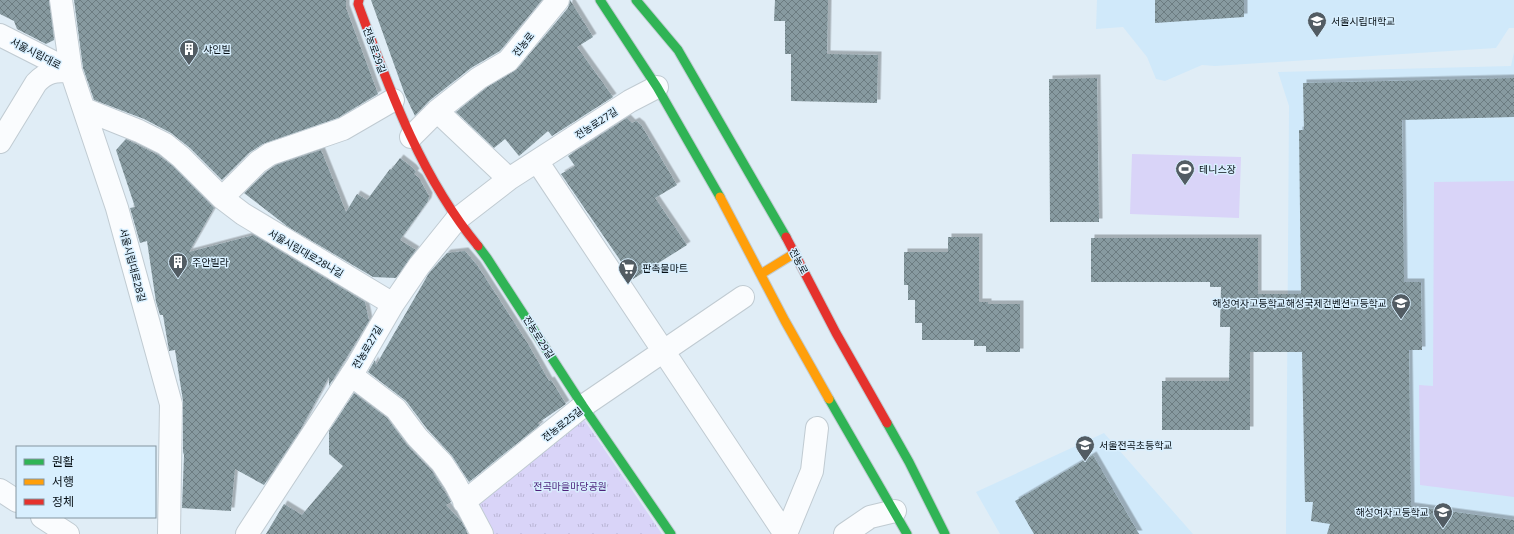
<svg xmlns="http://www.w3.org/2000/svg" width="1514" height="534" font-family="'Noto Sans','Noto Sans KR',sans-serif">
  <style>
    .built { fill: #d0e9fa }
    .grass { fill: url(#grass-tufts) }
    .pitch { fill: #d9d4f8 }
    .building { fill: url(#building-cross-hatch); filter: url(#shadow) }
    .lines { fill: none; stroke-linecap: round; stroke-linejoin: round }
    .street-casing { stroke: #c0cbd2; stroke-width: 24 }
    .fast-casing { stroke: #c0cbd2; stroke-width: 11 }
    .slow-casing { stroke: #c0cbd2; stroke-width: 11 }
    .jam-casing { stroke: #c0cbd2; stroke-width: 11 }
    .street { stroke: #fafcfe; stroke-width: 22 }
    .fast { stroke: #30b455; stroke-width: 9 }
    .slow { stroke: #ff9f0a; stroke-width: 9 }
    .jam { stroke: #e5322d; stroke-width: 9 }
    .labels { text-anchor: middle; stroke-width: 3; stroke-linejoin: round; paint-order: stroke }
    .poi-label { font-size: 10px; fill: #050e14; stroke: #d8effe; text-anchor: start }
    .street-label { font-size: 10px; fill: #050e14; stroke: #d8effe }
    .park-label { font-size: 10px; fill: #4c237b; stroke: #d8effe }
  </style>
  <defs>
    <pattern id="grass-tufts" width="24" height="20" patternUnits="userSpaceOnUse"><rect width="24" height="20" fill="#d9d4f8"/><path d="M3 7l-1-3M5 7V3M7 7l1-3M15 17l-1-3M17 17v-4M19 17l1-3" fill="none" stroke="#b9b5d4"/></pattern>
    <pattern id="building-cross-hatch" width="8" height="8" patternUnits="userSpaceOnUse"><rect width="8" height="8" fill="#879aa0"/><path d="M0 0l8 8M0 8l8-8" fill="none" stroke="#6c7c81"/></pattern>
    <filter id="shadow"><feDropShadow dx="3.5" dy="-3.5" stdDeviation="0" flood-color="#0004"/></filter>
  </defs>
  <rect width="100%" height="100%" fill="#e0edf6"/>
  <path class="built" d="M 1097,0 L 1514,0 L 1514,28 L 1509,28 L 1496,48 L 1215,66 L 1202,65 L 1165,81 L 1156,79 L 1147,57 L 1123,27 L 1096,29 Z
    M 1514,52 L 1514,534 L 1286,534 L 1289,106 L 1278,72 L 1511,66 Z
    M 1104,433 L 1193,534 L 1000,534 L 976,492 Z"/>
  <path class="grass" d="M 581,415 L 662,534 L 487,534 L 470,503 Z"/>
  <path class="pitch" d="M 1132,154 L 1241,157 L 1239,218 L 1130,214 Z
    M 1514,181 L 1514,497 L 1420,485 L 1419,385 L 1433,386 L 1434,182 Z"/>
  <path class="building" d="M 0,0 L 49,0 L 54,40 L 46,44 L 17,29 L 14,21 L 0,14 Z
    M 74,0 L 346,0 L 346,8 L 378,94 L 338,118 L 263,144 L 249,153 L 222,180 L 190,148 L 171,133 L 144,119 L 94,100 L 83,68 Z
    M 371,0 L 542,0 L 500,51 L 471,68 L 429,101 L 415,116 L 405,95 Z
    M 570,0 L 593,37 L 577,47 L 613,97 L 552,136 L 548,131 L 519,156 L 505,139 L 494,148 L 456,112 L 486,88 L 517,69 L 568,8 Z
    M 775,0 L 828,0 L 827,54 L 878,55 L 877,103 L 791,101 L 791,54 L 785,54 L 785,21 L 774,21 Z
    M 1155,0 L 1244,0 L 1244,17 L 1155,23 Z
    M 1097,78 L 1099,222 L 1050,222 L 1049,79 Z
    M 1514,78 L 1514,117 L 1402,120 L 1404,282 L 1421,282 L 1422,350 L 1409,350 L 1411,506 L 1514,520 L 1514,534 L 1327,534 L 1330,524 L 1311,521 L 1313,502 L 1305,502 L 1302,352 L 1250,352 L 1250,430 L 1162,430 L 1162,381 L 1229,381 L 1230,327 L 1220,327 L 1221,287 L 1210,287 L 1210,282 L 1091,282 L 1091,238 L 1258,238 L 1258,294 L 1301,294 L 1299,130 L 1304,130 L 1303,83 Z
    M 627,118 L 632,123 L 636,121 L 641,125 L 677,185 L 655,198 L 687,245 L 633,279 L 561,174 L 575,166 L 568,156 Z
    M 126,139 L 158,155 L 173,166 L 214,208 L 189,252 L 254,235 L 365,302 L 369,321 L 329,386 L 329,377 L 299,432 L 264,485 L 235,469 L 231,511 L 182,508 L 184,455 L 183,452 L 183,401 L 175,350 L 169,351 L 163,315 L 160,315 L 156,302 L 147,241 L 140,243 L 130,208 L 135,207 L 116,150 Z
    M 321,150 L 346,212 L 357,194 L 367,200 L 390,169 L 391,170 L 400,158 L 413,168 L 416,172 L 414,174 L 419,178 L 429,196 L 428,201 L 400,240 L 416,250 L 396,278 L 373,277 L 288,227 L 244,193 L 266,172 L 276,165 Z
    M 948,237 L 979,237 L 979,302 L 988,302 L 988,304 L 1020,304 L 1020,352 L 986,352 L 986,346 L 974,346 L 974,340 L 922,340 L 922,323 L 915,323 L 915,300 L 908,300 L 908,285 L 904,285 L 904,252 L 948,252 Z
    M 465,251 L 477,265 L 528,344 L 549,381 L 551,380 L 566,404 L 538,423 L 540,425 L 469,482 L 452,456 L 427,429 L 406,401 L 368,372 L 375,360 L 376,365 L 429,273 L 447,253 Z
    M 354,393 L 387,418 L 408,446 L 432,471 L 451,502 L 446,505 L 462,522 L 468,534 L 266,534 L 284,504 L 302,515 L 343,466 L 329,454 L 329,431 Z
    M 1093,455 L 1139,534 L 1034,534 L 1015,501 Z"/>
  <g class="lines">
    <defs>
      <path id="street" d="M 61,0 L 71,71 L 117,208 L 171,404 L 169,534
        M 0,35 L 71,71
        M 84,109 L 139,131 L 165,144 L 181,157 L 222,198 L 243,214 L 393,304
        M 437,111 L 509,179
        M 411,137 L 437,111 L 479,78 L 508,61 L 558,0
        M 0,142 L 36,83 C 47,71 56,71 71,71
        M 537,161 L 785,534
        M 222,198 L 258,162 L 270,154 L 343,129 L 393,100
        M 351,375 L 396,409 L 417,437 L 442,463 L 455,483 L 482,534
        M 0,490 L 17,501
        M 464,502 L 583,406 L 743,297
        M 42,517 L 68,534
        M 247,534 L 357,366 L 393,304 L 419,266 L 456,220 L 509,179 L 630,101 L 657,87
        M 786,534 L 812,471 L 817,428
        M 845,534 L 870,517 L 895,511"/>
      <path id="fast" d="M 600,0 L 657,87 L 720,197
        M 636,0 L 678,50 L 786,237
        M 478,246 L 487,258 L 583,406 L 671,534
        M 829,399 L 907,534
        M 887,423 L 909,462 L 945,534"/>
      <path id="slow" d="M 720,197 L 785,321 L 829,399
        M 761,274 L 795,253"/>
      <path id="jam" d="M 359,0 L 358,4 C 389,88 420,176 478,246
        M 786,237 L 836,333 L 887,423"/>
    </defs>
    <use href="#street" class="street-casing"/>
    <use href="#fast" class="fast-casing"/>
    <use href="#slow" class="slow-casing"/>
    <use href="#jam" class="jam-casing"/>
    <use href="#street" class="street"/>
    <use href="#fast" class="fast"/>
    <use href="#slow" class="slow"/>
    <use href="#jam" class="jam"/>
  </g>
  <defs>
    <symbol id="university-pin" viewBox="-11 -11 22 30"><path d="M0 17L-7.5 6A9.5 9.5 0 1 1 7.5 6Z" fill="#525c63" stroke="#d8effe"/><path d="M0-5L7-2L0 1L-7-2ZM-4 1L0 2.5L4 1V4Q0 6-4 4Z" fill="#fff"/></symbol>
    <symbol id="building-pin" viewBox="-11 -11 22 30"><path d="M0 17L-7.5 6A9.5 9.5 0 1 1 7.5 6Z" fill="#525c63" stroke="#d8effe"/><path d="M-4-6H4V6H1V3H-1V6H-4ZM-2.5-4.3h1.7v1.8h-1.7ZM.8-4.3h1.7v1.8H.8ZM-2.5-1h1.7V.8h-1.7ZM.8-1h1.7V.8H.8Z" fill="#fff"/></symbol>
    <symbol id="stadium-pin" viewBox="-11 -11 22 30"><path d="M0 17L-7.5 6A9.5 9.5 0 1 1 7.5 6Z" fill="#525c63" stroke="#d8effe"/><path d="M0-5a6.5 5 0 1 0 0 10a6.5 5 0 1 0 0-10ZM-3.5-1.8h7v3.6h-7Z" fill="#fff"/></symbol>
    <symbol id="supermarket-pin" viewBox="-11 -11 22 30"><path d="M0 17L-7.5 6A9.5 9.5 0 1 1 7.5 6Z" fill="#525c63" stroke="#d8effe"/><path d="M-6-5.5h2.5l.6 2H6L4.5 2H-2.5L-4.4-4H-6ZM-1.5 3.2a1.3 1.3 0 1 0 .1 0ZM3 3.2a1.3 1.3 0 1 0 .1 0Z" fill="#fff"/></symbol>
    <symbol id="school-pin" viewBox="-11 -11 22 30"><path d="M0 17L-7.5 6A9.5 9.5 0 1 1 7.5 6Z" fill="#525c63" stroke="#d8effe"/><path d="M0-5L7-2L0 1L-7-2ZM-4 1L0 2.5L4 1V4Q0 6-4 4Z" fill="#fff"/></symbol>
  </defs>
  <g fill-rule="evenodd">
    <use href="#university-pin" x="1306" y="10" width="22" height="30"/>
    <use href="#building-pin" x="178" y="38" width="22" height="30"/>
    <use href="#stadium-pin" x="1174" y="158" width="22" height="30"/>
    <use href="#building-pin" x="167" y="251" width="22" height="30"/>
    <use href="#supermarket-pin" x="617" y="257" width="22" height="30"/>
    <use href="#school-pin" x="1390" y="292" width="22" height="30"/>
    <use href="#school-pin" x="1074" y="434" width="22" height="30"/>
    <use href="#school-pin" x="1432" y="501" width="22" height="30"/>
  </g>
  <g class="labels">
    <g class="poi-label">
      <text x="1331" y="25">서울시립대학교</text>
      <text x="203" y="53">샤인빌</text>
      <text x="1199" y="173">테니스장</text>
      <text x="192" y="266">주안빌라</text>
      <text x="642" y="272">판촉물마트</text>
      <text x="1387" y="307" text-anchor="end">해성여자고등학교해성국제컨벤션고등학교</text>
      <text x="1099" y="449">서울전곡초등학교</text>
      <text x="1429" y="516" text-anchor="end">해성여자고등학교</text>
    </g>
    <g class="street-label">
      <text transform="translate(523 44) rotate(-51)" y="4">전농로</text>
      <text transform="translate(375 50) rotate(70)" y="4">전농로29길</text>
      <text transform="translate(36 53) rotate(27)" y="4">서울시립대로</text>
      <text transform="translate(596 123) rotate(-33)" y="4">전농로27길</text>
      <text transform="translate(306 253) rotate(30)" y="4">서울시립대로28나길</text>
      <text transform="translate(799 261) rotate(62)" y="4">전농로</text>
      <text transform="translate(133 265) rotate(75)" y="4">서울시립대로28길</text>
      <text transform="translate(539 337) rotate(58)" y="4">전농로29길</text>
      <text transform="translate(367 347) rotate(-59)" y="4">전농로27길</text>
      <text transform="translate(562 424) rotate(-38)" y="4">전농로25길</text>
    </g>
    <g class="park-label">
      <text x="570" y="490">전곡마을마당공원</text>
    </g>
  </g>
  <rect x="16" y="446" width="140" height="72" fill="#d8effe" stroke="#8495a0"/>
  <rect x="24" y="459" width="20" height="6" fill="#30b455" stroke="#8495a0"/>
  <text x="52" y="466" font-size="12" fill="#050e14">원활</text>
  <rect x="24" y="479" width="20" height="6" fill="#ff9f0a" stroke="#8495a0"/>
  <text x="52" y="486" font-size="12" fill="#050e14">서행</text>
  <rect x="24" y="499" width="20" height="6" fill="#e5322d" stroke="#8495a0"/>
  <text x="52" y="506" font-size="12" fill="#050e14">정체</text>
</svg>
